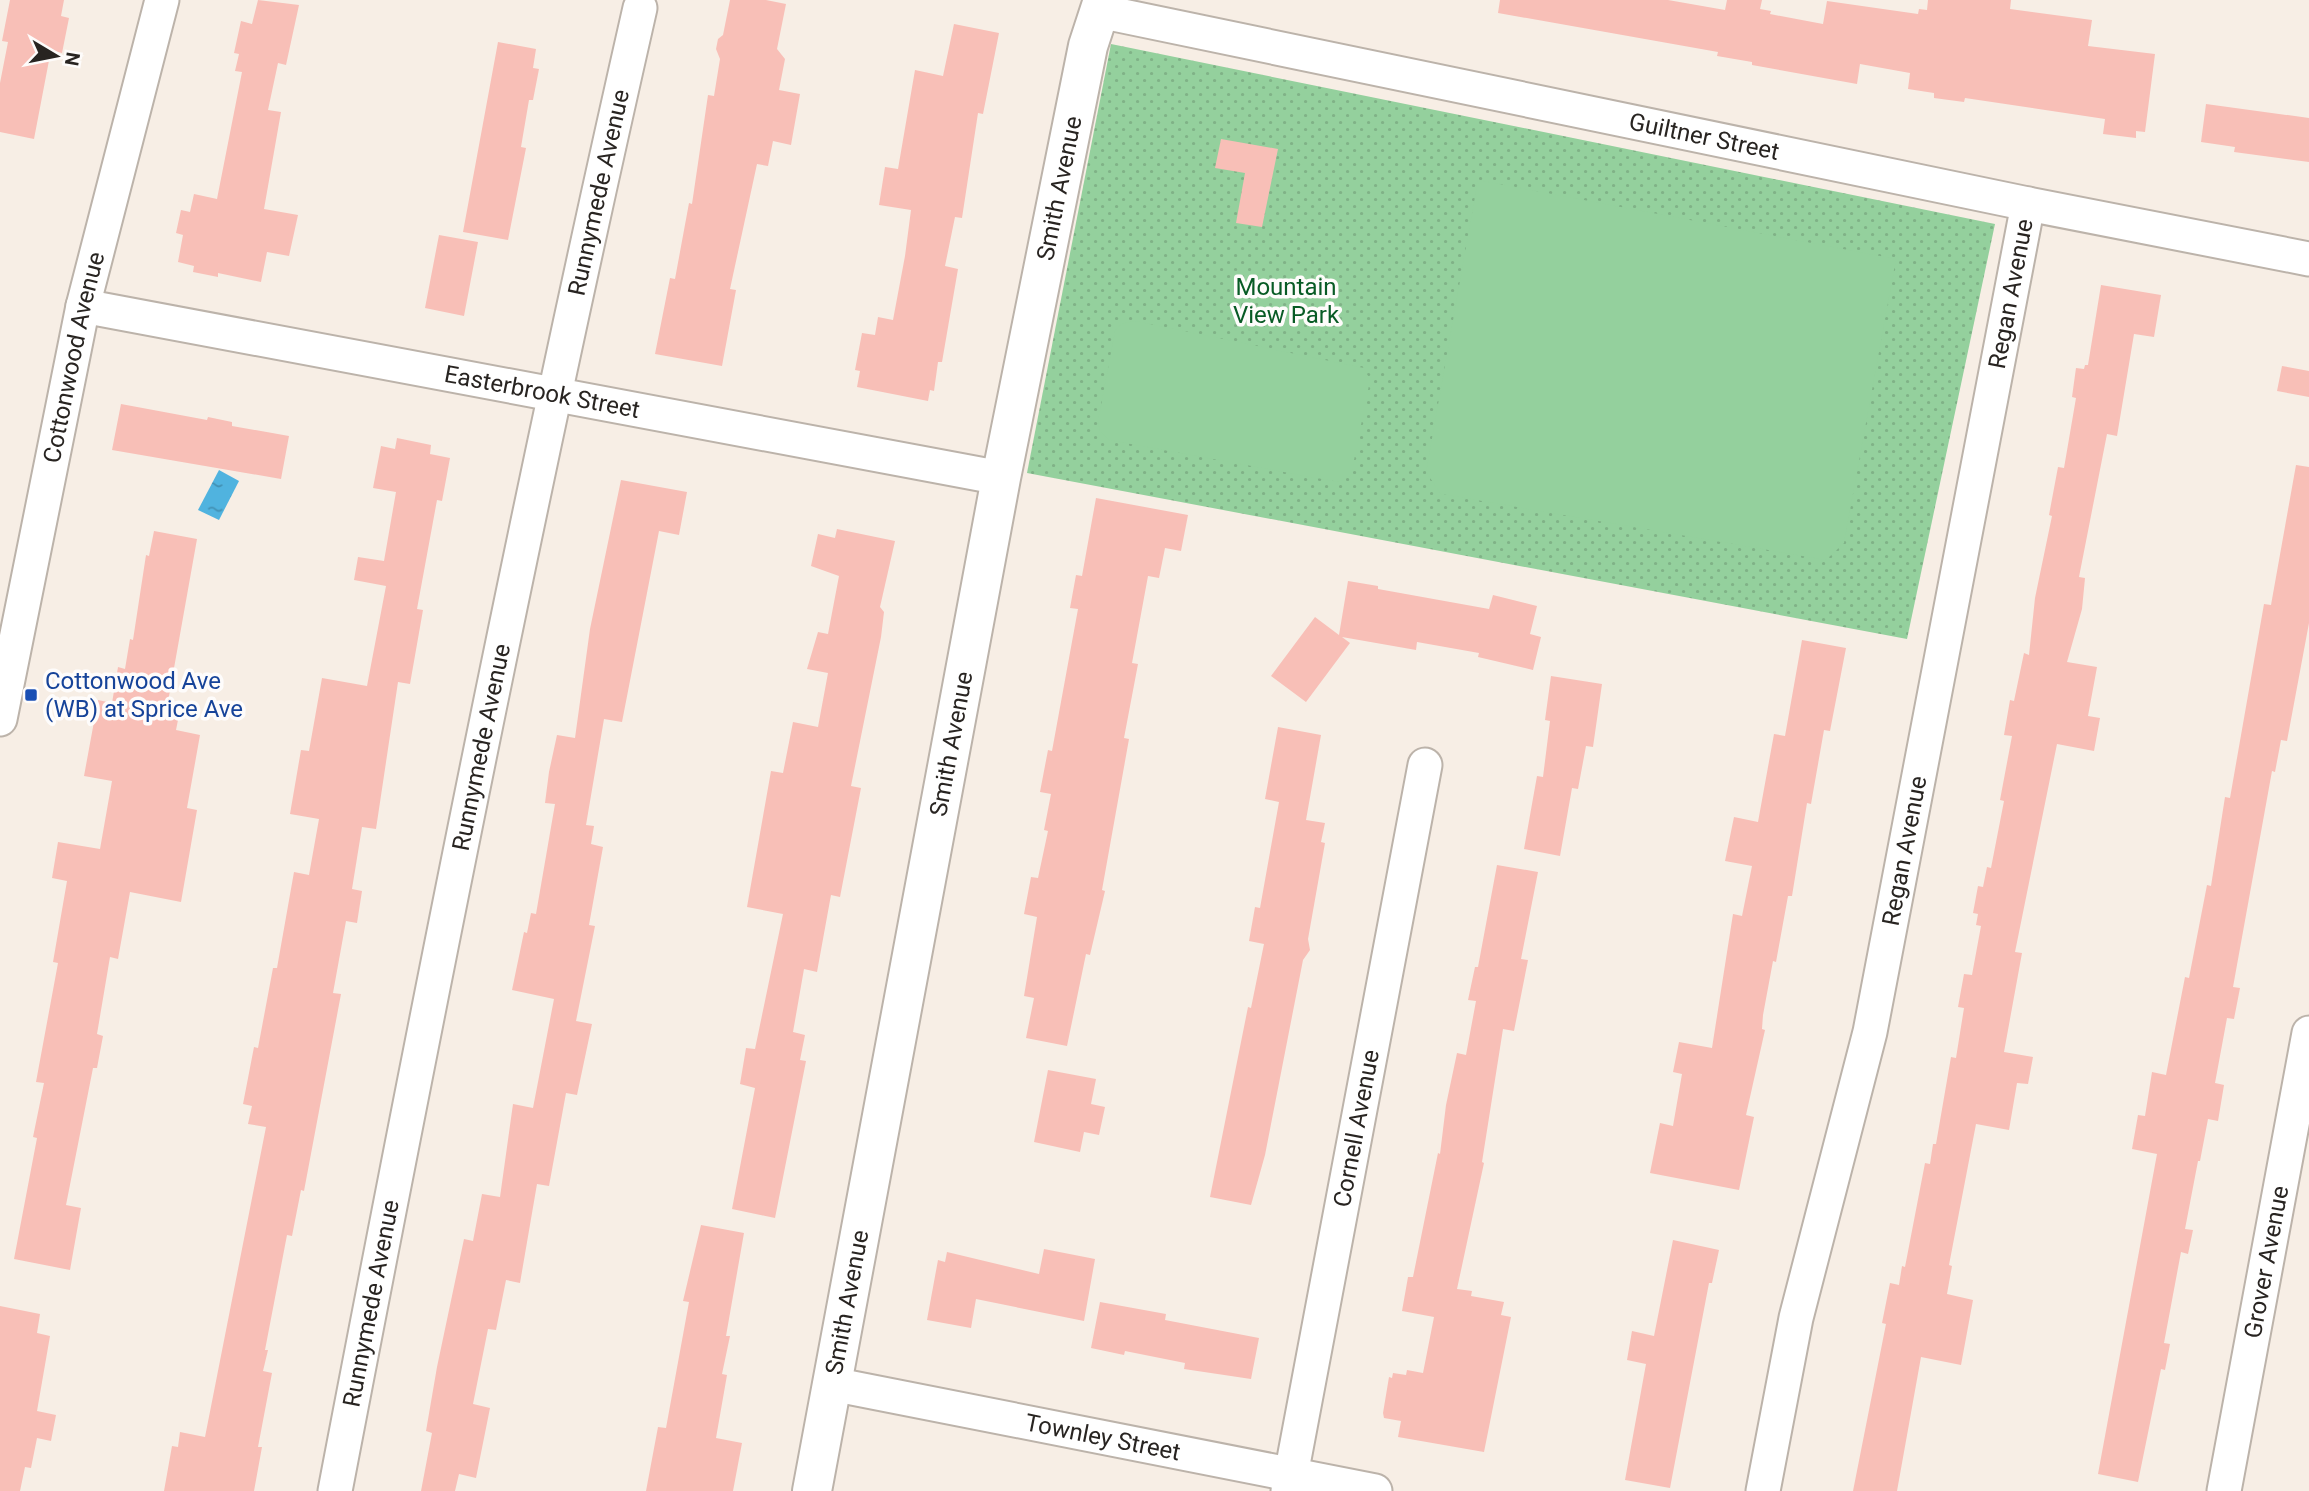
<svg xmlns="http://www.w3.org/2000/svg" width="2309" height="1491" font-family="Roboto,sans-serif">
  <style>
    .grass { fill: url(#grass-dots) }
    .garden { fill: #94d09d }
    .water { fill: url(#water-ripples) }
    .building { fill: #f8bfb7 }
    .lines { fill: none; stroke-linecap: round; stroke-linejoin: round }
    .minor-casing { stroke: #bcb3aa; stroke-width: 37 }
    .tertiary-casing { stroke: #bcb3aa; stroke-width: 42 }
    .minor { stroke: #fff; stroke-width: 33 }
    .tertiary { stroke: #fff; stroke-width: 38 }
    .transit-dot { fill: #1a4fb4; stroke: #fefcfb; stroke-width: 2.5 }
    .labels { text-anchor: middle; stroke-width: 7; stroke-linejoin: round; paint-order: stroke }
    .street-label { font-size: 24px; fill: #282421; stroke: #fefcfb }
    .park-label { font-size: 24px; fill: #085b25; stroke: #fefcfb }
    .transit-label { font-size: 24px; fill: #164399; stroke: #fefcfb; text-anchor: start }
  </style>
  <defs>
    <pattern id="grass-dots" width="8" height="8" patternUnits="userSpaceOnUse" patternTransform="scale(1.75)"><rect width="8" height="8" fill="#94d09d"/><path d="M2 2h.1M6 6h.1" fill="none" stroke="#80b287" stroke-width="1.8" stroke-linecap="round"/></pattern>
    <pattern id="water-ripples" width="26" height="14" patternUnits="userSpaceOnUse" patternTransform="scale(1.75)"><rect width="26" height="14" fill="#50b3df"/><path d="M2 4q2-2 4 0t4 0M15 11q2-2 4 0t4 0" fill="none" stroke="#4291b4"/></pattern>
  </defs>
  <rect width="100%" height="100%" fill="#f7eee5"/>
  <path class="grass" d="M 1111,44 L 1995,224 L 1907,639 L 1027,473 Z"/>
  <path class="garden" d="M 1478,180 L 1896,259 L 1844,543 L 1826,560 L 1441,494 L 1426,472 Z
    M 1135,321 L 1364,368 L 1370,380 L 1351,475 L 1339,482 L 1109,440 L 1100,431 L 1098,422 L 1115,331 L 1121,324 Z"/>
  <path class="water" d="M 219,470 L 239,481 L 219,520 L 198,510 Z"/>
  <path class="building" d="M 10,0 L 64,0 L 61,16 L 69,18 L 62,53 L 51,50 L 34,139 L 0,132 L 0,83 L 8,42 L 2,41 Z
    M 258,0 L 299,5 L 286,65 L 278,63 L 268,110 L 281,112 L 264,209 L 298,215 L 289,256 L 267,252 L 261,282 L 218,273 L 218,277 L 193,272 L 194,266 L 178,262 L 183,235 L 176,233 L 181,210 L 190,212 L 194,194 L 217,199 L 242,72 L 235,71 L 239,54 L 234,53 L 241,21 L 252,24 Z
    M 730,0 L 766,0 L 786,4 L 777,49 L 785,59 L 779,90 L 800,94 L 791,145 L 773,141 L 768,166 L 757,164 L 730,289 L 736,290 L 722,366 L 655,354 L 670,278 L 675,279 L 689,203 L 692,204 L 708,95 L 714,96 L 720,59 L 716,49 L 718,39 L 723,35 Z
    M 1500,0 L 1668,0 L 1725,10 L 1727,0 L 1762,0 L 1760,9 L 1771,11 L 1770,14 L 1823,24 L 1827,1 L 1918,14 L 1919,9 L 1927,10 L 1928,0 L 2011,0 L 2010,9 L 2092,20 L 2088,46 L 2155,54 L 2145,132 L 2136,131 L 2136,138 L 2103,134 L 2105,119 L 1965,98 L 1964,102 L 1934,98 L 1934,93 L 1908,89 L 1910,73 L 1860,64 L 1857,84 L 1752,65 L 1752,62 L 1717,56 L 1718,52 L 1498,13 Z
    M 954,24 L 999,33 L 983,114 L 978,113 L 962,218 L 955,217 L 945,266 L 958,269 L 942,362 L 938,362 L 934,391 L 930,390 L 928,401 L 857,387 L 860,371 L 855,370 L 862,333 L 875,335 L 878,317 L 893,320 L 905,256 L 911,210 L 879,205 L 885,167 L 898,169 L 915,70 L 943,76 Z
    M 498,42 L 536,49 L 533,68 L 539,69 L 533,100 L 529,100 L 521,147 L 526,148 L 508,240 L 463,232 Z
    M 2206,104 L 2309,118 L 2309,162 L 2234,152 L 2235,147 L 2201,142 Z
    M 1221,139 L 1278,149 L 1262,227 L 1236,223 L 1245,173 L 1215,168 Z
    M 439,235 L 478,242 L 464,316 L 425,308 Z
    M 2101,285 L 2161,295 L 2154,337 L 2134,334 L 2117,436 L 2107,434 L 2079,577 L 2085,578 L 2082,609 L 2067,662 L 2097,667 L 2088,716 L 2100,718 L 2094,751 L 2057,744 L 2015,952 L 2022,953 L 2004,1052 L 2033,1057 L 2028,1084 L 2017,1083 L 2009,1130 L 1976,1124 L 1949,1265 L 1952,1266 L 1947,1294 L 1973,1300 L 1961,1365 L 1921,1357 L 1897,1491 L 1853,1491 L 1886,1324 L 1882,1323 L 1890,1283 L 1899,1285 L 1902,1266 L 1905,1267 L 1925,1163 L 1930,1164 L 1933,1144 L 1936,1144 L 1951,1057 L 1956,1058 L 1964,1008 L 1958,1007 L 1964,974 L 1972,975 L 1981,926 L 1976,925 L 1978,914 L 1973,913 L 1978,886 L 1983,887 L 1987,867 L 1991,868 L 2004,801 L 2000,800 L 2012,736 L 2004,735 L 2010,700 L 2014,701 L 2024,653 L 2029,655 L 2035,598 L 2052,516 L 2049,515 L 2058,467 L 2064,468 L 2076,398 L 2072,397 L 2076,368 L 2084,369 L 2085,365 L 2088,365 Z
    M 2282,366 L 2309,371 L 2309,397 L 2277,391 Z
    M 121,404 L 207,420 L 208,417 L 232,422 L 232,426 L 289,436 L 281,479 L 112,450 Z
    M 397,438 L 431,445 L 430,454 L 450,458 L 442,501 L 437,500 L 417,609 L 423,610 L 410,684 L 398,682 L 376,829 L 362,827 L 352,889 L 362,891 L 357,923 L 346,921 L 333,993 L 341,994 L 304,1191 L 301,1190 L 292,1236 L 287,1235 L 265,1350 L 268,1350 L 263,1371 L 272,1373 L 258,1447 L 262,1447 L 254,1491 L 164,1491 L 172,1446 L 178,1447 L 180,1432 L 205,1437 L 266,1127 L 248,1124 L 252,1106 L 243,1104 L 254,1047 L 258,1048 L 273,968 L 277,968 L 294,872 L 309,875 L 319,819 L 290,814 L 301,750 L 309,751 L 322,678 L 367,686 L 386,586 L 354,580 L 358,557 L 384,561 L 396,492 L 373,488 L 381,446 L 395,449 Z
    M 2296,465 L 2309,467 L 2309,623 L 2287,741 L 2281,740 L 2275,772 L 2272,771 L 2233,987 L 2240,988 L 2234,1019 L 2227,1018 L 2215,1083 L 2224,1085 L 2218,1121 L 2208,1119 L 2200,1161 L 2198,1161 L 2185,1229 L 2193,1230 L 2188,1254 L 2181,1252 L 2164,1343 L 2170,1344 L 2165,1370 L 2161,1369 L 2138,1482 L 2098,1474 L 2157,1154 L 2132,1149 L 2138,1115 L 2145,1116 L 2152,1072 L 2166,1075 L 2185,977 L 2189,978 L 2207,885 L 2211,886 L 2225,797 L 2230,798 L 2264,604 L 2271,605 Z
    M 621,480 L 687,492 L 679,535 L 659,531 L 622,722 L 604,719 L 586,825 L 594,826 L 591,844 L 603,847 L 589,925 L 595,926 L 576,1021 L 592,1024 L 577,1095 L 566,1093 L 549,1186 L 537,1184 L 520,1283 L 506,1280 L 496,1330 L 488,1329 L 473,1404 L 490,1408 L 476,1478 L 459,1474 L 455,1491 L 421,1491 L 432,1433 L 426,1431 L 437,1367 L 464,1239 L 473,1241 L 482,1194 L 500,1197 L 513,1104 L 533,1108 L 554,999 L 512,990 L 524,932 L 527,933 L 531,913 L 536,914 L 555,804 L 545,803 L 549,772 L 557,735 L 575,738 L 590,629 Z
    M 1096,498 L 1188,515 L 1181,551 L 1165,548 L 1159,578 L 1148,576 L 1132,663 L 1138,664 L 1124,738 L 1129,739 L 1102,890 L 1105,891 L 1090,955 L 1086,954 L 1067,1046 L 1026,1038 L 1034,998 L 1024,996 L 1037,917 L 1024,914 L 1031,877 L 1038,878 L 1048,831 L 1044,830 L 1051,794 L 1040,792 L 1048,750 L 1052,751 L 1078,609 L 1070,608 L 1076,575 L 1082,576 Z
    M 837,529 L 895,541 L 880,607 L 884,612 L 881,637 L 851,786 L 861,788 L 840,897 L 831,895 L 817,972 L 804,969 L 793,1032 L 805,1035 L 800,1060 L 806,1061 L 775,1218 L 732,1209 L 755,1088 L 740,1084 L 746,1048 L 755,1049 L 783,914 L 747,907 L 771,771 L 783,773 L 793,722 L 818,727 L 828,673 L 807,669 L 818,632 L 828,634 L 839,576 L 811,566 L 818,534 L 835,538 Z
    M 154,531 L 197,539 L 166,713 L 179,715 L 176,730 L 200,735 L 187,808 L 197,810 L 181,902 L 130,892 L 118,959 L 110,957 L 97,1034 L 103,1036 L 97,1068 L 93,1068 L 66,1205 L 81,1208 L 70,1270 L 14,1259 L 37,1138 L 33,1137 L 44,1083 L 36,1082 L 58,963 L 53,962 L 67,881 L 52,878 L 58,842 L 100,849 L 112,781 L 84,776 L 98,700 L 112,703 L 118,667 L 125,669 L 130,639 L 133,640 L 146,555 L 149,556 Z
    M 1348,581 L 1378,586 L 1378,589 L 1489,609 L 1493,595 L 1537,606 L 1530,634 L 1541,637 L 1533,670 L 1478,657 L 1479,653 L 1417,642 L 1416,650 L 1342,637 L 1350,643 L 1306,702 L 1271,676 L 1315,617 L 1339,635 Z
    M 1802,640 L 1846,648 L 1830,731 L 1824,730 L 1811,804 L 1807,803 L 1792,896 L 1788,896 L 1776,962 L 1773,961 L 1763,1015 L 1762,1029 L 1765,1030 L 1746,1115 L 1754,1117 L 1739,1190 L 1650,1173 L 1660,1123 L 1673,1126 L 1682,1074 L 1673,1072 L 1679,1042 L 1712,1048 L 1733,914 L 1742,916 L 1752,866 L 1725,861 L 1734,817 L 1758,822 L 1774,734 L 1785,736 Z
    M 1551,676 L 1602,684 L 1593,747 L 1586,746 L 1578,789 L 1572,788 L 1560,856 L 1524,849 L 1537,776 L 1543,777 L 1550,721 L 1545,720 Z
    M 1278,727 L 1321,735 L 1306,820 L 1325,823 L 1321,842 L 1325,843 L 1308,939 L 1310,950 L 1303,960 L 1265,1155 L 1251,1205 L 1210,1197 L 1248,1007 L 1251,1008 L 1264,944 L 1249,941 L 1255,907 L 1260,908 L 1279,802 L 1265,799 Z
    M 1497,865 L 1538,872 L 1521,959 L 1528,960 L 1514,1031 L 1503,1029 L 1482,1162 L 1484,1163 L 1457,1289 L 1472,1291 L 1471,1296 L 1504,1302 L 1501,1315 L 1511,1317 L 1484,1452 L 1398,1437 L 1401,1421 L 1384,1418 L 1383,1413 L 1389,1377 L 1392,1378 L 1393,1373 L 1406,1375 L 1407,1370 L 1423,1373 L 1434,1317 L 1402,1311 L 1408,1277 L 1413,1277 L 1438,1153 L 1440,1154 L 1446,1105 L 1457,1053 L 1466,1055 L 1476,1001 L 1468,1000 L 1475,967 L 1478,967 Z
    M 1048,1070 L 1096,1079 L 1091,1104 L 1105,1107 L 1099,1135 L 1084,1132 L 1080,1152 L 1034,1142 Z
    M 701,1225 L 744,1233 L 726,1336 L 730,1336 L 722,1374 L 727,1375 L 716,1438 L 742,1443 L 733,1491 L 646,1491 L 658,1427 L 666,1428 L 689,1302 L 683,1301 Z
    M 1673,1240 L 1719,1250 L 1712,1283 L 1709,1283 L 1670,1488 L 1625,1480 L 1646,1364 L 1627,1360 L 1632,1331 L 1654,1336 Z
    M 1044,1249 L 1095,1259 L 1084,1321 L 976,1299 L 971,1328 L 927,1320 L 938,1260 L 945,1262 L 947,1252 L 1039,1274 Z
    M 1100,1302 L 1166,1314 L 1165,1320 L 1259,1338 L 1251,1379 L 1184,1369 L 1185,1363 L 1125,1351 L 1124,1355 L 1091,1348 Z
    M 0,1306 L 40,1314 L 37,1333 L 50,1336 L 37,1411 L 56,1415 L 51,1441 L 37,1438 L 31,1468 L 25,1467 L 20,1491 L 0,1491 Z"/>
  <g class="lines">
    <defs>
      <g id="minor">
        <path id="s1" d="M 1099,11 L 2028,204 L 2309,259"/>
        <path id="s2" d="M 83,306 L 1001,478"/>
        <path id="s3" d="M 0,719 L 83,306 L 162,0"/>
        <path id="s4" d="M 832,1384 L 1375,1491"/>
        <path id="s5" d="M 335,1491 C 430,995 528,500 640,8"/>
        <path id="s6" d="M 1288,1491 L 1425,765"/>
        <path id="s7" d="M 1763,1491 L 1796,1318 L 1870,1032 L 2028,204"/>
        <path id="s8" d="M 2224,1491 L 2309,1033"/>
      </g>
      <g id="tertiary">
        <path id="s9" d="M 812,1491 L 1001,478 L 1088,46 L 1103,0"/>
      </g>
    </defs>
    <use href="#minor" class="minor-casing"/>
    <use href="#tertiary" class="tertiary-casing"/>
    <use href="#minor" class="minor"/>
    <use href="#tertiary" class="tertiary"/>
  </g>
  <rect class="transit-dot" x="24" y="688" width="14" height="14" rx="3.5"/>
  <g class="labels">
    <g class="street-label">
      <text dy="8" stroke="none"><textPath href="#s1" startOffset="618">Guiltner Street</textPath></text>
      <text dy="8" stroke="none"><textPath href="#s9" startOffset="1326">Smith Avenue</textPath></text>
      <text dy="8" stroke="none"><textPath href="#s5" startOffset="1325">Runnymede Avenue</textPath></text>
      <text dy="8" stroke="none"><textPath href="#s7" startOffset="1223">Regan Avenue</textPath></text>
      <text dy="8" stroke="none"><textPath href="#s3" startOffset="369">Cottonwood Avenue</textPath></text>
      <text dy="8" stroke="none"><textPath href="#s2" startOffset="467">Easterbrook Street</textPath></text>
      <text dy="8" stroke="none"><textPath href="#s9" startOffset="760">Smith Avenue</textPath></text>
      <text dy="8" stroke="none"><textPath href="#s5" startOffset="758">Runnymede Avenue</textPath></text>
      <text dy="8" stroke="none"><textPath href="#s7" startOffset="656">Regan Avenue</textPath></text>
      <text dy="8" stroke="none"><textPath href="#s6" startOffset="369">Cornell Avenue</textPath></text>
      <text dy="8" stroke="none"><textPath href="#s8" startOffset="233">Grover Avenue</textPath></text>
      <text dy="8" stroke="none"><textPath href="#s9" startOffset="192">Smith Avenue</textPath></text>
      <text dy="8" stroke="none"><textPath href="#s5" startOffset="191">Runnymede Avenue</textPath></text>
      <text dy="8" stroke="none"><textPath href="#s4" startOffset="276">Townley Street</textPath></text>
    </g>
    <g class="park-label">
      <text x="1286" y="295">Mountain<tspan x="1286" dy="28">View Park</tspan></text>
    </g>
    <g class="transit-label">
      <text x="45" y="689">Cottonwood Ave<tspan x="45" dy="28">(WB) at Sprice Ave</tspan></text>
    </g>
  </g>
  <g transform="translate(56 56) rotate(100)" stroke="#fefcfb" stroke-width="5" paint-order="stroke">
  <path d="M0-5L12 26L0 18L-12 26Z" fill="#282421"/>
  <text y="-10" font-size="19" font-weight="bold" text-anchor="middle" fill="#282421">N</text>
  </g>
</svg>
